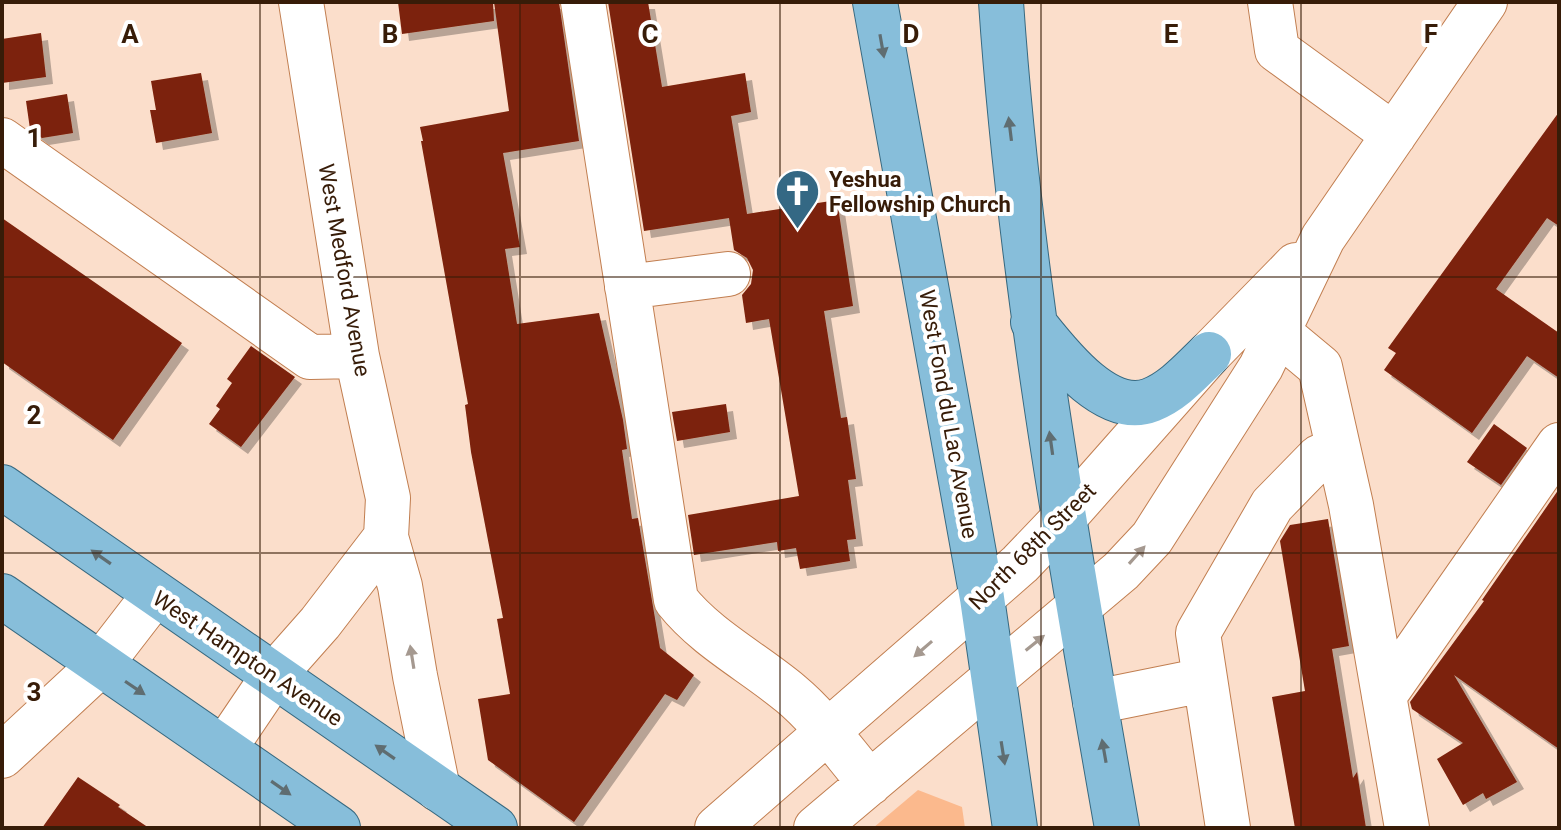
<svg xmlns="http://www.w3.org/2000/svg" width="1561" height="830" font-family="Roboto,sans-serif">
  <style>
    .green { fill: #fbb98d }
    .building { fill: #7b2009; filter: url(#shadow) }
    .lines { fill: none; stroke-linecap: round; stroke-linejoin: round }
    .minor-casing { stroke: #c17e50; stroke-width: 46 }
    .major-casing { stroke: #376980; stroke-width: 46 }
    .minor { stroke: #fff; stroke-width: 44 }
    .major { stroke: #87beda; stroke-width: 44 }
    .oneway { fill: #5f6d71 }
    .oneway2 { fill: #a59990 }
    .grid { fill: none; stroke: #371c08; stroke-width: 2; stroke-opacity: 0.55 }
    .labels { text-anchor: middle; stroke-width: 8; stroke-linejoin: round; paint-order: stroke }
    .poi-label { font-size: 22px; font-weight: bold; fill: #371c08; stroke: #fff; text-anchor: start }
    .street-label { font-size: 22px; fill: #371c08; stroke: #fff }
    .grid-label { font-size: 26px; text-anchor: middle; font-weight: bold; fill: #371c08; stroke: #fff; stroke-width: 8; stroke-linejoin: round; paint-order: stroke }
  </style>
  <defs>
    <filter id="shadow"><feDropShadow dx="7" dy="7" stdDeviation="0" flood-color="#0004"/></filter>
  </defs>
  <rect width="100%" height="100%" fill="#fbdecb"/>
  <path class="green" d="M 918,790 L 962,807 L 965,828 L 873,828 Z"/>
  <path class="building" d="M 398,2 L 493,2 L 494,21 L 402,34 Z
    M 494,2 L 559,2 L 579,141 L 503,153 L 520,247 L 505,249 L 517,324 L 599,313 L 623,420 L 627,449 L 622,450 L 632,519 L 638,518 L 660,648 L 694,675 L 677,700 L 665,694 L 574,822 L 488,760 L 478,699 L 510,694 L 497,619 L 503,618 L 471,452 L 465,405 L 468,404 L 421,141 L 423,141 L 420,127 L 509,111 Z
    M 608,2 L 648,2 L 662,87 L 745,73 L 751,112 L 731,116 L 747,214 L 837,200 L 853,306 L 824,311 L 841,418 L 847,417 L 856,479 L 848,480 L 856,539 L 847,540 L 850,561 L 800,569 L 796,548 L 778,551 L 777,542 L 694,555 L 688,515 L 799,496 L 769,319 L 746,323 L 742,295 L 751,284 L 753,270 L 747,258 L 734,250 L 729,218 L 644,231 Z
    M 41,33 L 46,77 L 2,83 L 2,39 Z
    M 201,73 L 212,133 L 156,143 L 150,110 L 156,110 L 151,81 Z
    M 67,94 L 73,133 L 42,138 L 30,129 L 26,101 Z
    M 1559,112 L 1559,226 L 1547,218 L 1496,289 L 1559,333 L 1559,378 L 1527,356 L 1472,433 L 1384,370 L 1396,353 L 1388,348 Z
    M 2,218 L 182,343 L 113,440 L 2,362 Z
    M 251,346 L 295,377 L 241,447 L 209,424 L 220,409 L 216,406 L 232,383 L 227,379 Z
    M 726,404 L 730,432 L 677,441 L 672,412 Z
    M 1494,424 L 1527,448 L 1501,485 L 1467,462 Z
    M 1559,489 L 1559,749 L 1454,675 L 1517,782 L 1486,799 L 1483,793 L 1463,805 L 1437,759 L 1463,743 L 1412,709 L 1410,702 L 1484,601 L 1482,600 Z
    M 1328,519 L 1349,646 L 1332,649 L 1353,778 L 1357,772 L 1366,828 L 1295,828 L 1272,697 L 1305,691 L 1280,541 L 1290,525 Z
    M 78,777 L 120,805 L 118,807 L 149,828 L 42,828 Z"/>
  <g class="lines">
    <defs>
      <path id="minor" d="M 301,2 L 357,356 L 388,498 L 386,537 L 400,586 L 415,676 L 438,789
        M 583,2 L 676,600 C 707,639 753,662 791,694 C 821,719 844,753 870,783
        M 1270,2 L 1277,50 L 1394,135
        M 2,140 L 310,357 L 357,356
        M 627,287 L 728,274
        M 1255,313 L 1320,367 L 1351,505 L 1407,828
        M 1384,696 L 1559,445
        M 1095,702 L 1204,680
        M 224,749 L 274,675 L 320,623 L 386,537
        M 2,756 L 101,664 L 155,594
        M 717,828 L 1020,564 L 1063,519 L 1209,354 L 1296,265
        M 816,828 L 1121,571 L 1152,538 L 1261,367 L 1323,238 L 1485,2
        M 1228,828 L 1198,633 L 1272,505 L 1319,457 L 1338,451"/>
      <path id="major" d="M 875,2 L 982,598 L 1015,828
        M 1001,2 C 1020,280 1069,554 1117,828
        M 1033,322 C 1057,352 1106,418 1151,400 C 1174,391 1191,371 1209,354
        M 2,487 L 495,828
        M 2,596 L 338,828"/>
    </defs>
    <use href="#minor" class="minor-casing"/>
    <use href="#major" class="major-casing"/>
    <use href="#minor" class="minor"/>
    <use href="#major" class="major"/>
  </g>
  <defs><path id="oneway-solid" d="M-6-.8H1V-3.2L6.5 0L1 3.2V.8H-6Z" transform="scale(2)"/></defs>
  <g class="oneway">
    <use href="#oneway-solid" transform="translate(882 46) rotate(80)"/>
    <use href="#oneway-solid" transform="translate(1010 129) rotate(-97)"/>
    <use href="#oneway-solid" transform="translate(1051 443) rotate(-98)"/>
    <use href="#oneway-solid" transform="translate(101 557) rotate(-145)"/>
    <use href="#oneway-solid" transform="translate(135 688) rotate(34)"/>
    <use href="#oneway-solid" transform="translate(1104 751) rotate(-100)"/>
    <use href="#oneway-solid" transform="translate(385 752) rotate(-145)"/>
    <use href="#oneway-solid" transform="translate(1003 753) rotate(81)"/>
    <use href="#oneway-solid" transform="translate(281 788) rotate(35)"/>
  </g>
  <g class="oneway2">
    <use href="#oneway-solid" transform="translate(1137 555) rotate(-48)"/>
    <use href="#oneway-solid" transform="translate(1035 643) rotate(-39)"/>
    <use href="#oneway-solid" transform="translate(923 649) rotate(139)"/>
    <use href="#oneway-solid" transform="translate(412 657) rotate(-99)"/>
  </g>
  <path class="grid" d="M 260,2 L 260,828M 520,2 L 520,828M 780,2 L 780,828M 1041,2 L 1041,828M 1301,2 L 1301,828M 2,277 L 1559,277M 2,553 L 1559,553"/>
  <defs>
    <symbol id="church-pin" viewBox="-11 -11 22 30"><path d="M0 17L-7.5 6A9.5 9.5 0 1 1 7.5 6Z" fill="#346884" stroke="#fff"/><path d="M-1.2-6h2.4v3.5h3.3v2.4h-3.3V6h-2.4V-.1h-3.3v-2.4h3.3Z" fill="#fff"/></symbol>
  </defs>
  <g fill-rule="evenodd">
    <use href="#church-pin" x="772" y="166" width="51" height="69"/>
  </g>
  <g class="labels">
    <g class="poi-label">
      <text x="829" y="187">Yeshua<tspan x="829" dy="25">Fellowship Church</tspan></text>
    </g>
    <g class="street-label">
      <text transform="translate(345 270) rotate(80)" y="8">West Medford Avenue</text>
      <text transform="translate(949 414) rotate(80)" y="8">West Fond du Lac Avenue</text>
      <text transform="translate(1032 546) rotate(-45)" y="8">North 68th Street</text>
      <text transform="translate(248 658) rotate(34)" y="8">West Hampton Avenue</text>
    </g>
  </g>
  <g class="grid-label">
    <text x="130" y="43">A</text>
    <text x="390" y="43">B</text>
    <text x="650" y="43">C</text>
    <text x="911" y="43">D</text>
    <text x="1171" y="43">E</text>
    <text x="1431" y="43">F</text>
    <text x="34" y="147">1</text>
    <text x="34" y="424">2</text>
    <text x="34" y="701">3</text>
  </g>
  <rect width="1561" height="830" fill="none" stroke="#371c08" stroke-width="8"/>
</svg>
